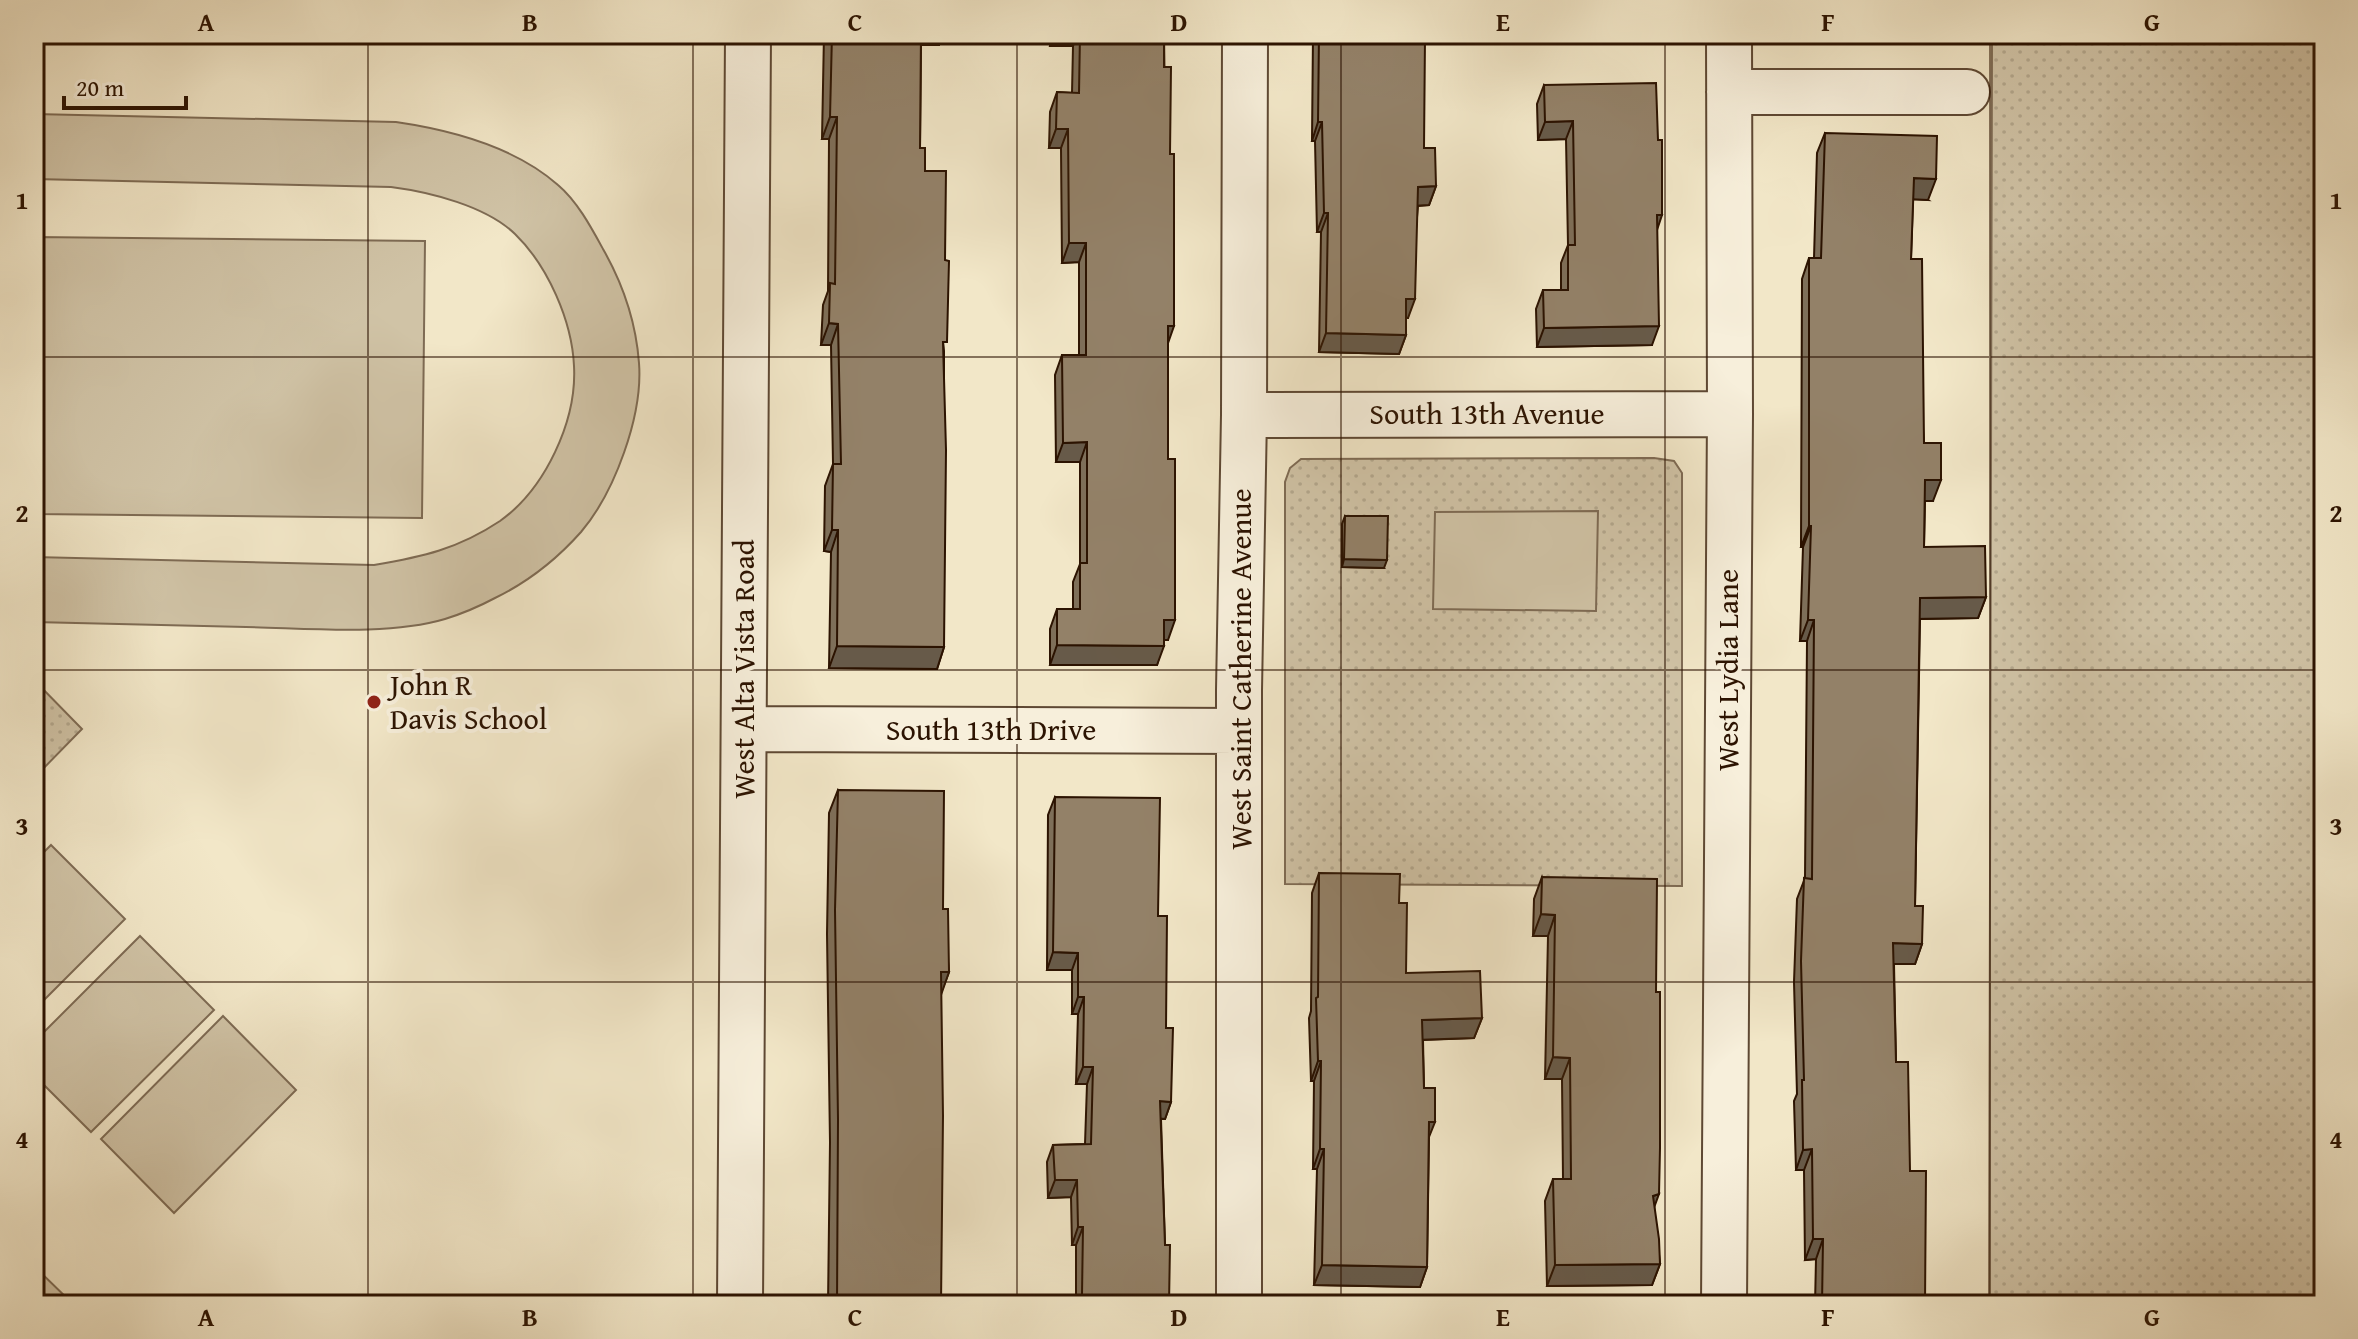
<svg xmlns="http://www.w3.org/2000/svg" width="2358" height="1339" font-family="'Gentium Book Plus',serif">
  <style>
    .park { fill: url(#park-dots); stroke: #7e6b54; stroke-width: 2 }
    .pitch { fill: #d0c3a6; stroke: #7e6b54; stroke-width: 2 }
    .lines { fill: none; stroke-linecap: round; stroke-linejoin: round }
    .minor-casing { stroke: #5e4833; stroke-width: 48 }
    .minor { stroke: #f7efdb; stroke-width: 44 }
    .wall { fill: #7e6f59; stroke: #2c1301; stroke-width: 2 }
    .shaded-wall { fill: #675a49; stroke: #2c1301; stroke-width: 2 }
    .building { fill: #938168; stroke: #2c1301; stroke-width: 2 }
    .grid { fill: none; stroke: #2c1301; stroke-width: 2; stroke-opacity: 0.55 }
    .poi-dot { fill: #8f2418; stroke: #f7efdb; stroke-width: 3 }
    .labels { text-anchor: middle; stroke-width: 8; stroke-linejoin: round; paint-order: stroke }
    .street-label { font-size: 30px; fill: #2c1301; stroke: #f7efdb }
    .poi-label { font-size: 30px; fill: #2c1301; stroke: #f7efdb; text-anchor: start }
    .neatline { fill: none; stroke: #2c1301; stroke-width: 3 }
    .grid-label { font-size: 26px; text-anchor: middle; font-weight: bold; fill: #2c1301 }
  </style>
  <defs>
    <pattern id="park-dots" width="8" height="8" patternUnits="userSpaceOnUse" patternTransform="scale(2)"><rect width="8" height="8" fill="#d0c3a6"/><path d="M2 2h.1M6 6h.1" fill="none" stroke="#b3a78d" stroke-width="1.8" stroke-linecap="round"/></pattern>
  </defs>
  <rect width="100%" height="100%" fill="#f2e7c8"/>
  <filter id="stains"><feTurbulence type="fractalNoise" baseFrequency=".0025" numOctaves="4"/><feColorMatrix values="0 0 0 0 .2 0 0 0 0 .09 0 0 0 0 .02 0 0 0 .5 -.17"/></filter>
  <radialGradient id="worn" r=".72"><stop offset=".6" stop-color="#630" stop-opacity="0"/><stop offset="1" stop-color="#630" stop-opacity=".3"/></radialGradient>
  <path class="park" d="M 1992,34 L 2324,34 L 2324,1305 L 1989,1305 Z
    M 1654,458 L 1674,461 L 1682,473 L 1682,886 L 1285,884 L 1285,482 L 1290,468 L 1301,459 Z
    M 34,680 L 82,729 L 34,778 Z"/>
  <path class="pitch" d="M 34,114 L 396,122 C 451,130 515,147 558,185 C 577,201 591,227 603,249 C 623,284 636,322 639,363 C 643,415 615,492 581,532 C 557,559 528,582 495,598 C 480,606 461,614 445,619 C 388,636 306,628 246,627 C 175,625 105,624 34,622 L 34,557 L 374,565 C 422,557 458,549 500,521 C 545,489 577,421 574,366 C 572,321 548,266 515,234 C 486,206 430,192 391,187 L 34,179 Z
    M 34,237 L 425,241 L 422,518 L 34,514 Z
    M 1598,511 L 1596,611 L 1433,609 L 1435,512 Z
    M 51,845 L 125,919 L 34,1010 L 34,862 Z
    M 140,936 L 214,1010 L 91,1132 L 34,1075 L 34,1042 Z
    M 223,1016 L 296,1090 L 174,1213 L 101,1139 Z
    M 34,1266 L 74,1305 L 34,1305 Z"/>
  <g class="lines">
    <defs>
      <path id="minor" d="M 1729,92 L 1967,92
        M 1244,415 L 1730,414
        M 744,729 L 1239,731
        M 740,1305 L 748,34
        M 1239,1305 L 1239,690 L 1244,415 L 1245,34
        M 1724,1305 L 1730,414 L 1729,34"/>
    </defs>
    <use href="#minor" class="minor-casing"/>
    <use href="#minor" class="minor"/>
  </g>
  <path class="wall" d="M 824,34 L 943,34 L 939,45 L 921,45 L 920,148 L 925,171 L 944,351 L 944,647 L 937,669 L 829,668 L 831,552 L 824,551 L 825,486 L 833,464 L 831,345 L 821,345 L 823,305 L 828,291 L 829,139 L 822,139 Z
    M 1050,34 L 1164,34 L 1168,343 L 1168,640 L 1164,640 L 1157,665 L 1050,665 L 1050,629 L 1057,609 L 1073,609 L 1073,582 L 1080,564 L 1080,462 L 1056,462 L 1055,375 L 1062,355 L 1079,355 L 1079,262 L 1062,263 L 1061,148 L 1049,148 L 1050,112 L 1057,92 L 1072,93 L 1073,46 L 1050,46 Z
    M 1313,34 L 1422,34 L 1424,148 L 1436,186 L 1429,205 L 1418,206 L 1408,318 L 1406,318 L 1406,335 L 1399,354 L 1319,352 L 1321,232 L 1317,232 L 1315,141 L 1312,141 Z
    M 1544,85 L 1657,230 L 1652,345 L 1537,347 L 1536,309 L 1543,290 L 1561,290 L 1561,263 L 1568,245 L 1566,139 L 1538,140 L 1537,104 Z
    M 1825,133 L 1928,200 L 1913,199 L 1911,259 L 1924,443 L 1933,501 L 1925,501 L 1924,547 L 1986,597 L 1978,618 L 1920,619 L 1915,906 L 1922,944 L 1915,964 L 1894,964 L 1896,1062 L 1925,1305 L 1815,1305 L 1816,1259 L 1805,1260 L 1804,1170 L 1796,1170 L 1794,1101 L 1797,1094 L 1794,982 L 1797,899 L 1805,878 L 1807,641 L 1800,641 L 1803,547 L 1801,547 L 1802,279 L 1809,258 L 1814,258 L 1817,153 Z
    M 1345,516 L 1384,568 L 1342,567 L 1342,524 Z
    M 838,790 L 943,909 L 949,972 L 941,993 L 941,1305 L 828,1305 L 830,1142 L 827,934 L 829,813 Z
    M 1055,797 L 1158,916 L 1171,1102 L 1165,1119 L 1161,1119 L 1165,1245 L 1169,1305 L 1076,1305 L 1076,1245 L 1072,1245 L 1071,1197 L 1048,1198 L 1047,1162 L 1053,1145 L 1085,1144 L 1087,1084 L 1076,1084 L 1078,1014 L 1072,1014 L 1072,970 L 1047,970 L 1048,815 Z
    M 1319,873 L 1399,903 L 1406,973 L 1482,1018 L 1474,1038 L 1423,1040 L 1424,1088 L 1429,1137 L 1427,1267 L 1420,1287 L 1314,1285 L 1317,1169 L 1313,1169 L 1314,1081 L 1311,1081 L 1309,1018 L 1311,1011 L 1312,893 Z
    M 1542,877 L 1654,1206 L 1660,1264 L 1652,1285 L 1547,1286 L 1545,1201 L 1553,1179 L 1563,1179 L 1562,1079 L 1545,1079 L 1548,936 L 1533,936 L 1534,899 Z"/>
  <path class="shaded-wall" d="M 917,34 L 943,34 L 939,45 L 913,45 Z
    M 1054,34 L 1078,34 L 1073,46 L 1050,46 Z
    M 1542,34 L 1652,34 L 1648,44 L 1539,42 Z
    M 830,117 L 837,117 L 829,139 L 822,139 Z
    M 1573,121 L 1566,139 L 1538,140 L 1545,122 Z
    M 1318,122 L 1322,122 L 1315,141 L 1312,141 Z
    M 1056,129 L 1068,129 L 1061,148 L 1049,148 Z
    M 1914,178 L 1936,179 L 1928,200 L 1906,199 Z
    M 1436,186 L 1429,205 L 1411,206 L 1418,187 Z
    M 1324,213 L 1328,213 L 1321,232 L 1317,232 Z
    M 1657,215 L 1662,215 L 1656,233 Z
    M 1069,243 L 1086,243 L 1079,262 L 1062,263 Z
    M 1406,299 L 1415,299 L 1408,318 L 1399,318 Z
    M 829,323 L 838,324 L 831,345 L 821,345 Z
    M 1168,326 L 1174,326 L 1167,346 Z
    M 1659,326 L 1652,345 L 1537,347 L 1544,328 Z
    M 1326,333 L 1406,335 L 1399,354 L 1319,352 Z
    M 1087,442 L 1080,462 L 1056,462 L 1063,443 Z
    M 1925,480 L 1941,480 L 1933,501 L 1918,501 Z
    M 1809,526 L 1811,526 L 1803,547 L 1801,547 Z
    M 832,530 L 838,530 L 831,552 L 824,551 Z
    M 1344,559 L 1387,560 L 1384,568 L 1342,567 Z
    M 1986,597 L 1978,618 L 1913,619 L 1920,598 Z
    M 1164,620 L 1175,620 L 1168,640 L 1157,640 Z
    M 1808,620 L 1814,620 L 1807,641 L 1800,641 Z
    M 1057,645 L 1164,646 L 1157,665 L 1050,665 Z
    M 837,646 L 944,647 L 937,669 L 829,668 Z
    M 1541,914 L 1555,915 L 1548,936 L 1533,936 Z
    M 1893,943 L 1922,944 L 1915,964 L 1886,964 Z
    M 1053,952 L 1078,953 L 1072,970 L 1047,970 Z
    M 941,972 L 949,972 L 941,995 Z
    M 1078,997 L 1084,997 L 1078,1014 L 1072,1014 Z
    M 1482,1018 L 1474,1038 L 1415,1040 L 1422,1020 Z
    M 1553,1057 L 1570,1058 L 1562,1079 L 1545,1079 Z
    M 1318,1061 L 1321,1061 L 1314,1081 L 1311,1081 Z
    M 1083,1067 L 1093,1067 L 1087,1084 L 1076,1084 Z
    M 1160,1101 L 1171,1102 L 1165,1119 L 1154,1118 Z
    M 1429,1122 L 1435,1122 L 1427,1142 Z
    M 1320,1149 L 1324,1149 L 1317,1169 L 1313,1169 Z
    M 1812,1149 L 1804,1170 L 1796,1170 L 1803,1150 Z
    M 1055,1180 L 1077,1180 L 1071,1197 L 1048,1198 Z
    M 1659,1194 L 1651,1216 L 1653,1196 Z
    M 1078,1227 L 1083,1227 L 1076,1245 L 1072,1245 Z
    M 1813,1239 L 1823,1239 L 1816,1259 L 1805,1260 Z
    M 1660,1264 L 1652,1285 L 1547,1286 L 1555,1265 Z
    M 1322,1265 L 1427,1267 L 1420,1287 L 1314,1285 Z
    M 1082,1295 L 1093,1296 L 1090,1305 L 1078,1305 Z"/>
  <path class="building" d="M 832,34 L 921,34 L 920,148 L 925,148 L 925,171 L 946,171 L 945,260 L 949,261 L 947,342 L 943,342 L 946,450 L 944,647 L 837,646 L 838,530 L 832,530 L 833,464 L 841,464 L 838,324 L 829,323 L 830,283 L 835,284 L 837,117 L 830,117 Z
    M 1080,34 L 1164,34 L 1164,67 L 1171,67 L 1170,154 L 1174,154 L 1174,326 L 1168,326 L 1168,459 L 1175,459 L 1175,620 L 1164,620 L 1164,646 L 1057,645 L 1057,609 L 1080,609 L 1080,563 L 1087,563 L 1087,442 L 1063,443 L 1062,355 L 1086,355 L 1086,243 L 1069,243 L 1068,129 L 1056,129 L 1057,92 L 1079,93 Z
    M 1319,34 L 1422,34 L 1422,37 L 1425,37 L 1424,148 L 1435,148 L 1436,186 L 1418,187 L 1415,299 L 1406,299 L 1406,335 L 1326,333 L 1328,213 L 1324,213 L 1322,122 L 1318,122 Z
    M 1656,83 L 1658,140 L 1662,140 L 1662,215 L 1657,215 L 1659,326 L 1544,328 L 1543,290 L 1568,290 L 1568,245 L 1575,245 L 1573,121 L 1545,122 L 1544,85 Z
    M 1825,133 L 1937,136 L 1936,179 L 1914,178 L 1911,259 L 1922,259 L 1924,443 L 1941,443 L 1941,480 L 1925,480 L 1924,547 L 1985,546 L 1986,597 L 1920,598 L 1915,906 L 1923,906 L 1922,944 L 1893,943 L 1896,1062 L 1908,1062 L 1910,1171 L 1926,1171 L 1925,1305 L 1822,1305 L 1823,1239 L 1813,1239 L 1812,1149 L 1803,1150 L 1802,1080 L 1804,1080 L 1801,961 L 1804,878 L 1812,879 L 1814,620 L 1808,620 L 1811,526 L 1809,526 L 1809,258 L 1821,258 Z
    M 1345,516 L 1388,516 L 1387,560 L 1344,559 Z
    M 838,790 L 944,791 L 943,909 L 948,909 L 949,972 L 941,972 L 943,1116 L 941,1305 L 837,1305 L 838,1119 L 835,910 Z
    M 1055,797 L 1160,798 L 1158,916 L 1167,916 L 1166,1028 L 1173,1028 L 1171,1102 L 1160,1101 L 1165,1245 L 1170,1245 L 1169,1305 L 1093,1305 L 1093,1296 L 1082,1295 L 1083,1227 L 1078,1227 L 1077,1180 L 1055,1180 L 1053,1145 L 1091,1144 L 1093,1067 L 1083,1067 L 1084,997 L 1078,997 L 1078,953 L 1053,952 Z
    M 1319,873 L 1400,874 L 1399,903 L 1407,903 L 1406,973 L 1480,971 L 1482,1018 L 1422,1020 L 1424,1088 L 1435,1088 L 1435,1122 L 1429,1122 L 1427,1267 L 1322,1265 L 1324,1149 L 1320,1149 L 1321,1061 L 1318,1061 L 1316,998 L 1318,997 Z
    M 1542,877 L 1657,879 L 1656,992 L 1660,992 L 1660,1148 L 1659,1194 L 1653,1196 L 1659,1239 L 1660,1264 L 1555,1265 L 1553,1179 L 1571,1179 L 1570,1058 L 1553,1057 L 1555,915 L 1541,914 Z"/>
  <path class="grid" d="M 368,34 L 368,1305M 693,34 L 693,1305M 1017,34 L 1017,1305M 1341,34 L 1341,1305M 1665,34 L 1665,1305M 1990,34 L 1990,1305M 34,357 L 2324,357M 34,670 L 2324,670M 34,982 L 2324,982"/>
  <circle class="poi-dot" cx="374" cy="702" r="8"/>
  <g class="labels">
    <g class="street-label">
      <text x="1487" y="424">South 13th Avenue</text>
      <text transform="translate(744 669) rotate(-90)" y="10">West Alta Vista Road</text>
      <text transform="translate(1241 669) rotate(-90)" y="10">West Saint Catherine Avenue</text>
      <text transform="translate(1728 670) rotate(-90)" y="10">West Lydia Lane</text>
      <text x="991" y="740">South 13th Drive</text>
    </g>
    <g class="poi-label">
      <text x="390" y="695">John R<tspan x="390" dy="34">Davis School</tspan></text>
    </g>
  </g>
  <rect width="2358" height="1339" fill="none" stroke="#f2e7c8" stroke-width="88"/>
  <path d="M64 96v12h122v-12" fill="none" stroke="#2c1301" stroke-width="4"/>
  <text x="76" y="96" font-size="24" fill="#2c1301" stroke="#f7efdb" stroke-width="6" paint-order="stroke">20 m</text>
  <rect x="44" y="44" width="2270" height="1251" class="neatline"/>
  <g class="grid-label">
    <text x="206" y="31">A</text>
    <text x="530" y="31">B</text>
    <text x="855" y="31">C</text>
    <text x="1179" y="31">D</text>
    <text x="1503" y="31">E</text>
    <text x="1828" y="31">F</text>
    <text x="2152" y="31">G</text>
    <text x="22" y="209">1</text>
    <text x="2336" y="209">1</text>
    <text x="22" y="522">2</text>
    <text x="2336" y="522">2</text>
    <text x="22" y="835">3</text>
    <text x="2336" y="835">3</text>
    <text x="22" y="1148">4</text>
    <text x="2336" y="1148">4</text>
    <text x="206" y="1326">A</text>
    <text x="530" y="1326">B</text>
    <text x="855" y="1326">C</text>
    <text x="1179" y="1326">D</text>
    <text x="1503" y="1326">E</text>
    <text x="1828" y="1326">F</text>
    <text x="2152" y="1326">G</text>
  </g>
  <rect width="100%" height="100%" filter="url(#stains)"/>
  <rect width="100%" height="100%" fill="url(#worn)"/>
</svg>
